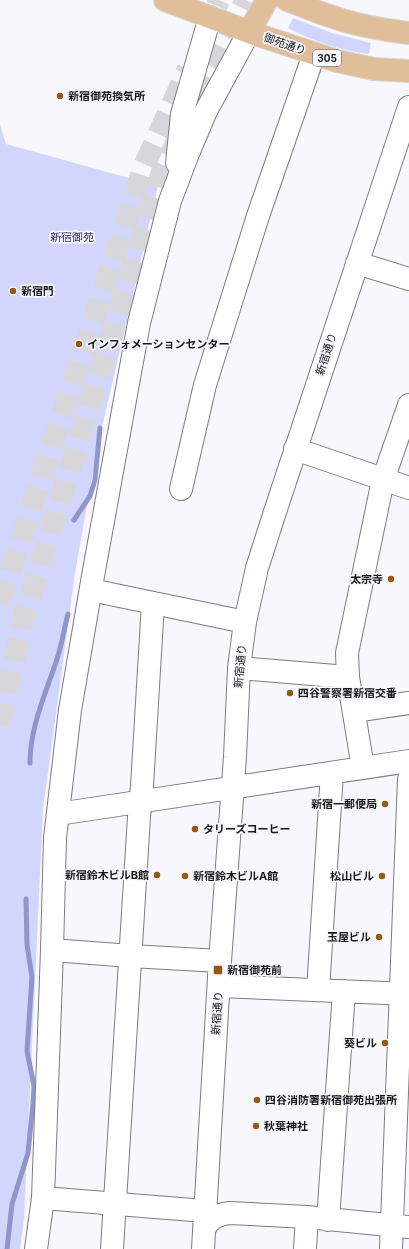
<svg xmlns="http://www.w3.org/2000/svg" width="409" height="1249" font-family="Inter,'Noto Sans JP',sans-serif">
  <style>
    .green { fill: #d2d6fd }
    .lines { fill: none; stroke-linecap: round; stroke-linejoin: round }
    .stream { stroke: #9195c9; stroke-width: 5 }
    .highway-tunnel { stroke: #d6d6db; stroke-width: 22; stroke-dasharray: 22 11; stroke-linecap: butt }
    .minor-casing { stroke: #7c7d82; stroke-width: 24 }
    .major-casing { stroke: #d6d6d6; stroke-width: 24 }
    .minor { stroke: #fff; stroke-width: 22 }
    .major { stroke: #e0be9a; stroke-width: 22 }
    .poi-dot { fill: #925a14; stroke: #f7f7fd; stroke-width: 1.5 }
    .labels { text-anchor: middle; stroke-width: 3.5; stroke-linejoin: round; paint-order: stroke }
    .shield { fill: #f7f7fd; stroke: #5c5c5f; stroke-width: 1 }
    .shield-label { font-size: 10px; font-weight: bold; fill: #19191b }
    .street-label { font-size: 11px; fill: #19191b; stroke: #f7f7fd }
    .poi-label { font-size: 11px; font-weight: bold; fill: #19191b; stroke: #f7f7fd; text-anchor: start }
    .park-label { font-size: 11px; fill: #2b2867; stroke: #f7f7fd }
  </style>
  <rect width="100%" height="100%" fill="#f7f7fd"/>
  <path class="green" d="M 293,18 L 332,33 L 371,43 L 369,54 C 342,51 313,41 288,28 Z
    M 0,125 L 6,144 L 158,186 L 97,449 L 75,573 L 43,809 L 24,1219 L 20,1249 L 0,1249 Z"/>
  <g class="lines">
    <path class="stream" d="M 74,520 L 90,496 L 95,480 L 100,428
      M 30,763 C 30,726 46,693 57,659 C 62,644 64,629 68,614
      M 7,1249 L 12,1204 L 28,1153 L 33,1104 L 34,1086 L 27,1051 L 32,977 L 27,945 L 26,899"/>
    <path class="highway-tunnel" d="M 203,36 L 219,0
      M 0,603 L 144,166 L 188,69
      M 0,725 L 23,621 L 162,172 L 246,0"/>
    <defs>
      <path id="minor" d="M 177,163 L 182,114 L 210,17
        M 357,263 L 409,279
        M 295,449 L 409,488
        M 181,489 L 205,385 L 258,216 L 314,54
        M 91,590 L 245,622
        M 239,668 L 348,677
        M 354,711 L 409,703
        M 363,768 L 348,677 L 347,653 L 383,480 L 409,405
        M 58,814 L 409,761
        M 52,950 L 131,956 L 220,961
        M 219,986 L 409,994
        M 318,990 L 332,773
        M 43,1198 L 205,1211
        M 328,1220 L 344,991
        M 204,1230 C 208,1218 219,1214 230,1213 L 307,1217 L 409,1227
        M 36,1249 L 43,1198 L 52,950 L 55,838 L 70,710 L 93,576 L 139,323 L 170,201 L 187,156 L 206,111 L 249,32
        M 112,1249 L 139,817 L 142,786 L 153,603
        M 203,1249 L 220,961 L 235,757 L 239,668 L 245,622 L 257,568 L 274,515 L 409,107
        M 305,1249 L 307,1217
        M 391,1249 L 409,779"/>
      <path id="major" d="M 165,0 L 249,32 L 337,61 L 374,69 L 409,71
        M 287,0 C 303,6 320,13 336,18 C 360,26 384,30 409,33
        M 249,32 L 267,0"/>
    </defs>
    <use href="#minor" class="minor-casing"/>
    <use href="#major" class="major-casing"/>
    <use href="#minor" class="minor"/>
    <use href="#major" class="major"/>
  </g>
  <g class="poi-dot">
    <circle cx="60" cy="96" r="4"/>
    <circle cx="13" cy="291" r="4"/>
    <circle cx="79" cy="344" r="4"/>
    <circle cx="391" cy="579" r="4"/>
    <circle cx="290" cy="693" r="4"/>
    <circle cx="385" cy="804" r="4"/>
    <circle cx="195" cy="829" r="4"/>
    <circle cx="157" cy="875" r="4"/>
    <circle cx="185" cy="876" r="4"/>
    <circle cx="382" cy="876" r="4"/>
    <circle cx="379" cy="937" r="4"/>
    <rect x="213" y="965" width="10" height="10" rx="2"/>
    <circle cx="385" cy="1043" r="4"/>
    <circle cx="257" cy="1100" r="4"/>
    <circle cx="256" cy="1126" r="4"/>
  </g>
  <g class="labels">
    <rect class="shield" x="313" y="50" width="28" height="16" rx="3"/>
    <g class="shield-label">
      <text x="327" y="62">305</text>
    </g>
    <g class="street-label">
      <text transform="translate(285 44) rotate(19)" y="4">御苑通り</text>
      <text transform="translate(326 354) rotate(-72)" y="4">新宿通り</text>
      <text transform="translate(240 666) rotate(-85)" y="4">新宿通り</text>
      <text transform="translate(217 1013) rotate(-86)" y="4">新宿通り</text>
    </g>
    <g class="poi-label">
      <text x="68" y="100">新宿御苑換気所</text>
      <text x="21" y="295">新宿門</text>
      <text x="87" y="348">インフォメーションセンター</text>
      <text x="383" y="583" text-anchor="end">太宗寺</text>
      <text x="298" y="697">四谷警察署新宿交番</text>
      <text x="377" y="808" text-anchor="end">新宿一郵便局</text>
      <text x="203" y="833">タリーズコーヒー</text>
      <text x="149" y="879" text-anchor="end">新宿鈴木ビルB館</text>
      <text x="193" y="880">新宿鈴木ビルA館</text>
      <text x="374" y="880" text-anchor="end">松山ビル</text>
      <text x="371" y="941" text-anchor="end">玉屋ビル</text>
      <text x="227" y="974">新宿御苑前</text>
      <text x="377" y="1047" text-anchor="end">葵ビル</text>
      <text x="265" y="1104">四谷消防署新宿御苑出張所</text>
      <text x="264" y="1130">秋葉神社</text>
    </g>
    <g class="park-label">
      <text x="72" y="241">新宿御苑</text>
    </g>
  </g>
</svg>
